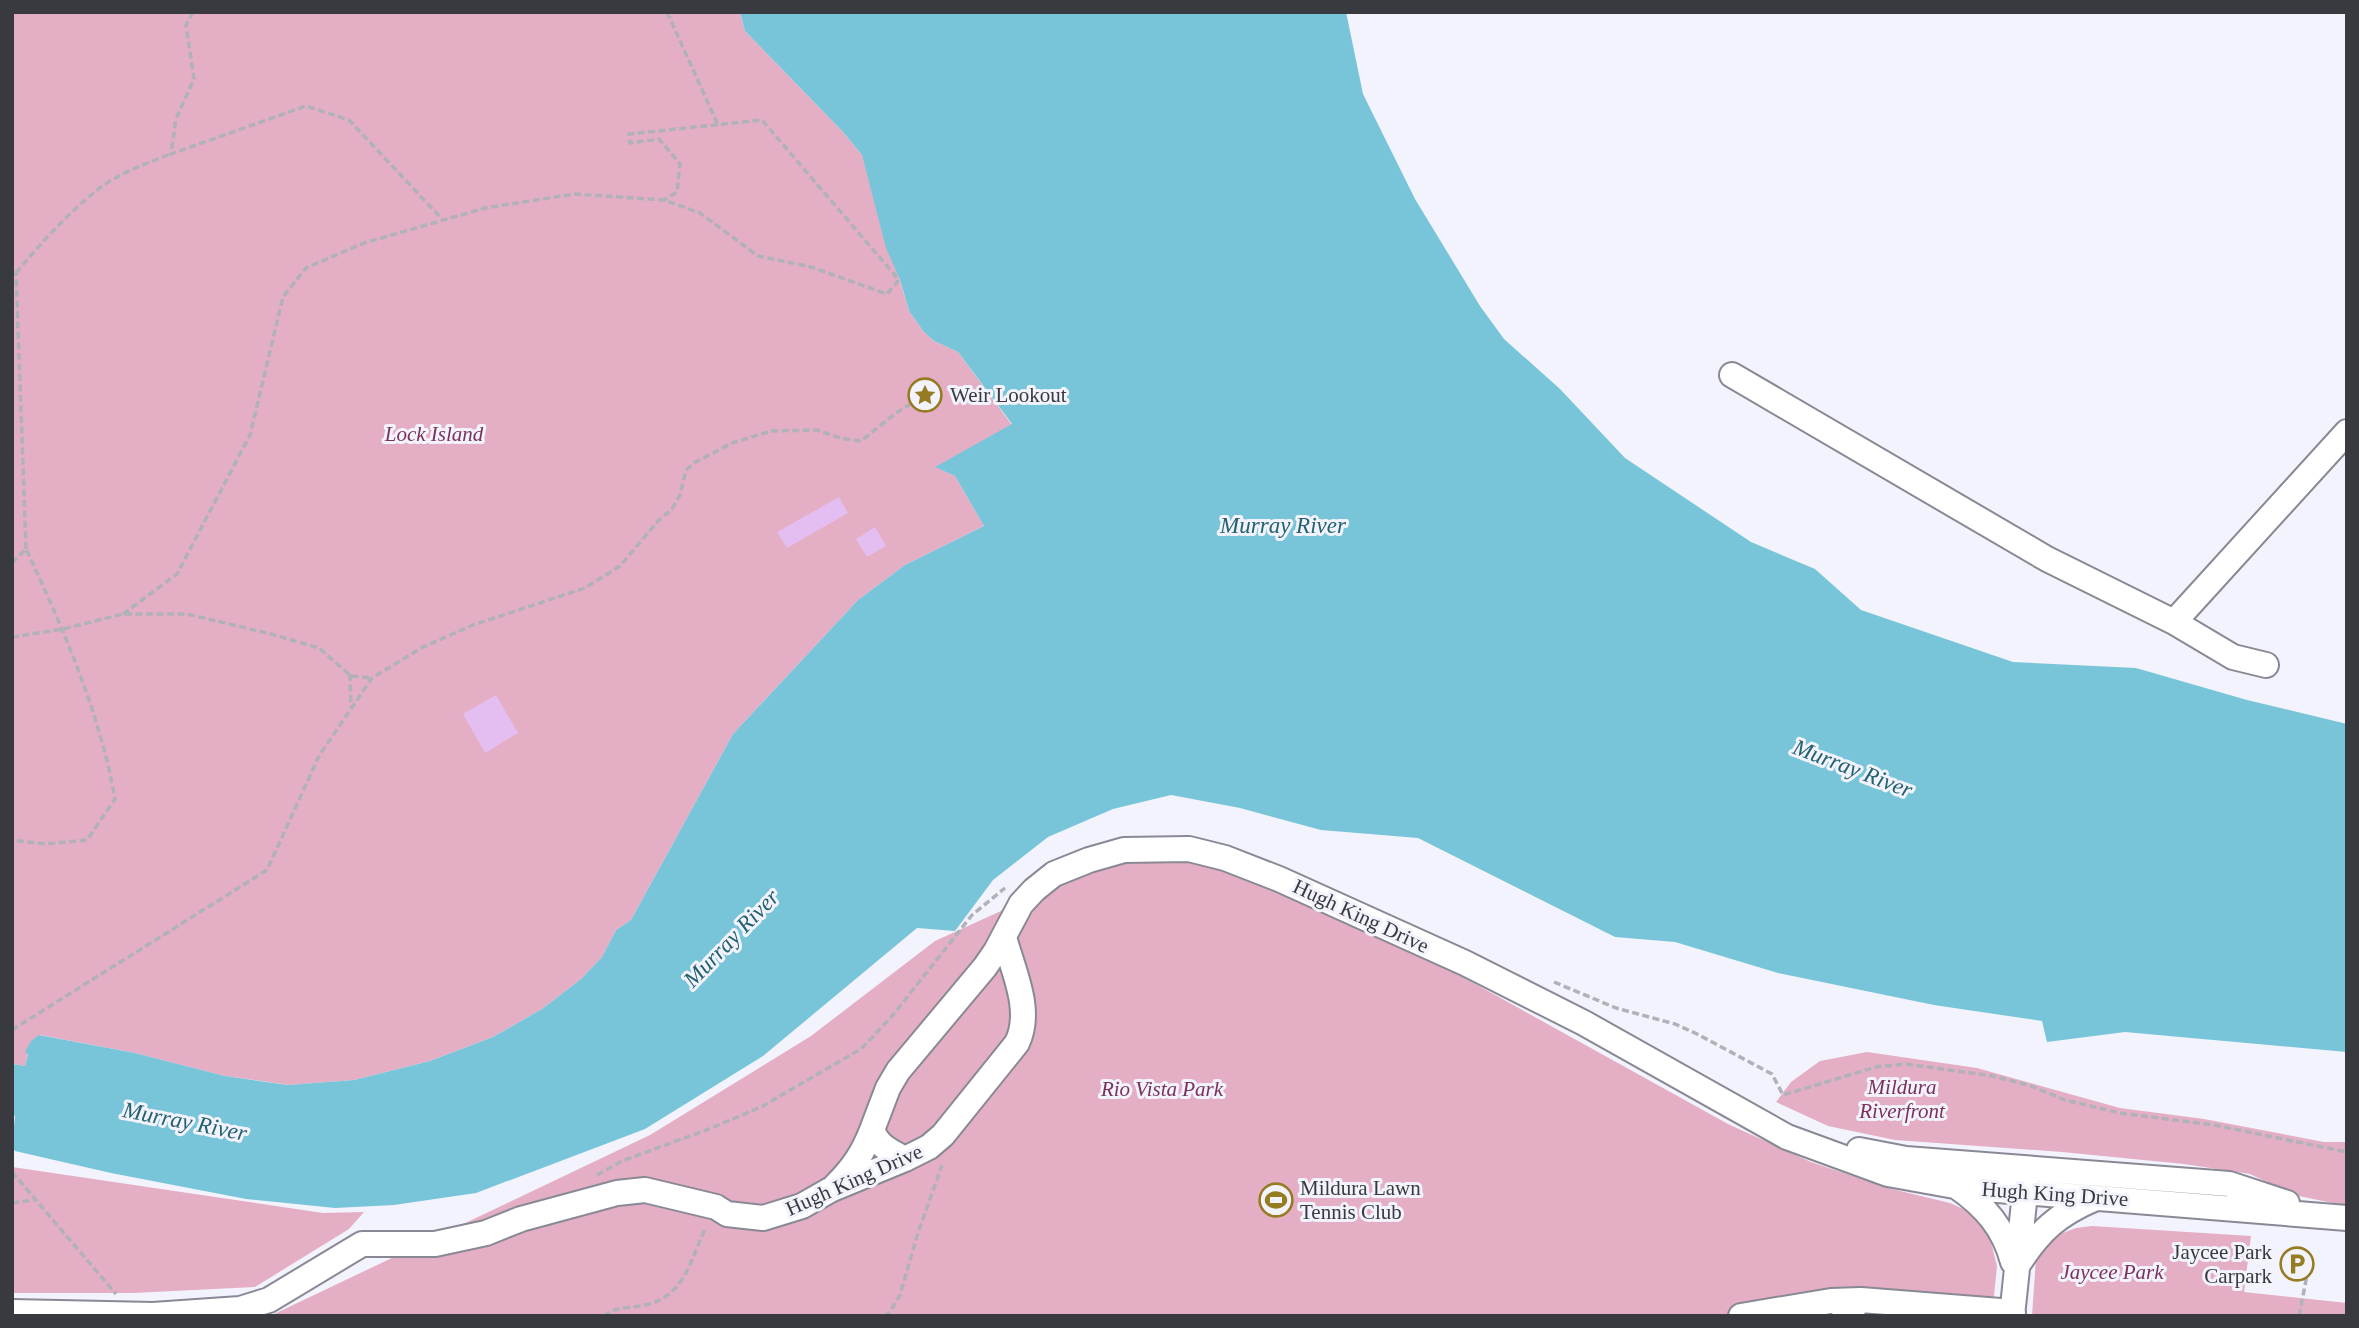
<svg xmlns="http://www.w3.org/2000/svg" width="2359" height="1328" font-family="Georgia,serif">
  <style>
    .green { fill: #e4afc5 }
    .water { fill: #78c5da }
    .building { fill: #e4bdf1 }
    .lines { fill: none; stroke-linecap: round; stroke-linejoin: round }
    .minor-casing { stroke: #898995; stroke-width: 28 }
    .path { stroke: #b0b1b9; stroke-width: 3.5; stroke-dasharray: 7 3.5; stroke-linecap: butt }
    .minor { stroke: #fff; stroke-width: 24 }
    .labels { text-anchor: middle; stroke-width: 6; stroke-linejoin: round; paint-order: stroke }
    .poi-label { font-size: 21px; fill: #393a3f; stroke: #f2f3fd; text-anchor: start }
    .park-label { font-size: 21px; font-style: italic; fill: #7c3257; stroke: #f2f3fd }
    .street-label { font-size: 21px; fill: #393a3f; stroke: #f2f3fd }
    .water-label { font-size: 23px; font-style: italic; fill: #226170; stroke: #f2f3fd }
  </style>
  <rect width="100%" height="100%" fill="#f2f3fd"/>
  <path class="green" d="M 12,12 L 740,12 L 745,31 L 843,132 L 862,155 L 909,311 L 923,331 L 934,341 L 958,352 L 1012,425 L 936,467 L 955,476 L 984,526 L 905,565 L 858,600 L 733,734 L 631,920 L 616,930 L 602,957 L 581,979 L 542,1009 L 493,1037 L 430,1061 L 354,1080 L 289,1085 L 225,1076 L 135,1053 L 40,1035 L 28,1053 L 25,1066 L 12,1064 Z
    M 1172,859 L 1248,876 L 1441,965 L 1728,1124 L 1811,1162 L 1892,1189 L 1950,1203 L 1970,1212 L 1989,1234 L 1997,1266 L 1992,1316 L 270,1316 L 650,1135 L 811,1036 L 935,941 L 1058,885 L 1113,864 Z
    M 1867,1052 L 1977,1068 L 2120,1108 L 2204,1119 L 2324,1142 L 2347,1142 L 2347,1206 L 2294,1195 L 2250,1174 L 2184,1164 L 2062,1152 L 1895,1140 L 1828,1126 L 1776,1102 L 1791,1082 L 1820,1061 Z
    M 12,1167 L 323,1213 L 364,1212 L 349,1229 L 255,1287 L 133,1293 L 12,1293 Z
    M 2092,1226 L 2251,1236 L 2244,1292 L 2347,1303 L 2347,1316 L 2032,1316 L 2036,1258 L 2055,1236 L 2076,1228 Z"/>
  <path class="water" d="M 740,12 L 1346,12 L 1363,94 L 1415,199 L 1480,306 L 1504,339 L 1560,389 L 1625,458 L 1751,542 L 1815,569 L 1861,610 L 2013,662 L 2136,668 L 2247,700 L 2347,724 L 2347,1052 L 2125,1032 L 2047,1042 L 2042,1021 L 1934,1005 L 1778,973 L 1675,942 L 1615,937 L 1418,838 L 1321,830 L 1240,808 L 1171,795 L 1113,809 L 1048,837 L 993,880 L 955,931 L 917,928 L 763,1056 L 645,1129 L 476,1193 L 394,1205 L 335,1208 L 246,1199 L 111,1173 L 15,1151 L 12,1146 L 15,1116 L 12,1113 L 12,1064 L 25,1066 L 28,1054 L 25,1052 L 31,1041 L 39,1035 L 135,1053 L 225,1076 L 288,1085 L 354,1080 L 430,1061 L 493,1037 L 542,1009 L 581,979 L 602,957 L 616,930 L 631,920 L 733,734 L 858,600 L 905,565 L 984,526 L 955,476 L 935,467 L 1012,424 L 958,352 L 934,341 L 923,331 L 909,311 L 900,280 L 886,248 L 862,155 L 843,132 L 745,31 Z"/>
  <path class="building" d="M 839,497 L 848,513 L 787,548 L 777,532 Z
    M 875,527 L 886,546 L 867,557 L 856,539 Z
    M 496,695 L 518,733 L 485,753 L 463,714 Z"/>
  <g class="lines">
    <defs>
      <path id="minor" d="M 1732,375 L 2047,559 L 2174,622 L 2233,657 L 2266,665
        M 2174,622 L 2347,432
        M 1859,1150 L 1906,1159 L 2229,1184 L 2287,1203
        M 905,1159 C 890,1151 878,1146 872,1130 L 888,1088 L 898,1071 L 985,967 L 996,951 L 1021,904 L 1034,890 L 1054,874 L 1089,860 L 1124,850 L 1189,849 L 1225,858 L 1279,879 L 1465,963 L 1584,1023 L 1787,1137 L 1888,1174 L 1960,1187 L 2347,1218
        M 836,1185 C 853,1168 863,1153 872,1130
        M 1956,1186 C 1985,1206 2004,1228 2013,1262
        M 2017,1266 C 2040,1230 2058,1214 2096,1198
        M 12,1312 L 153,1315 L 240,1309 L 269,1300 L 362,1244 L 435,1244 L 486,1233 L 521,1219 L 617,1193 L 645,1190 L 716,1207 L 727,1214 L 763,1218 L 802,1206 L 830,1190 L 905,1159 L 929,1147 L 943,1135 L 1017,1043 C 1033,1010 1013,971 1004,937
        M 1741,1316 L 1831,1301 L 1861,1300
        M 1844,1316 L 1861,1300 L 2013,1312
        M 2012,1316 L 2027,1174"/>
    </defs>
    <use href="#minor" class="minor-casing"/>
    <path class="path" d="M 193,12 L 186,25 L 194,79 L 176,119 L 171,154 L 306,106 L 349,120 L 442,219
      M 667,12 L 718,125
      M 12,273 L 16,273 L 26,549
      M 16,273 C 42,242 69,212 101,187 C 122,172 147,163 171,154
      M 12,563 L 26,549 C 63,628 100,713 115,799 L 87,840 L 45,844 L 12,840
      M 123,614 L 177,574 L 250,435 L 283,297 L 306,268 L 364,243 L 485,208 L 575,194 L 664,200 L 700,213 L 758,256 L 811,267 L 887,294 L 899,280 L 762,120 L 629,134 L 630,143 L 659,139 L 680,164 L 677,192 L 664,200
      M 12,637 L 63,629 L 123,614 L 187,614 L 271,634 L 319,648 L 351,676 L 372,678
      M 350,674 L 351,707
      M 1554,982 L 1616,1008 L 1675,1024 L 1697,1034 L 1772,1074 L 1783,1095 L 1876,1067 L 1906,1064 L 1993,1076 L 2031,1086 L 2065,1100 L 2120,1113 L 2214,1125 L 2347,1152
      M 12,1030 L 267,870 L 319,756 L 372,678 L 423,647 L 473,625 L 585,588 L 620,566 L 658,521 L 672,509 L 680,495 L 686,470 L 694,463 L 732,443 L 771,431 L 817,430 L 840,438 L 861,441 L 896,413 L 925,395
      M 12,1172 L 116,1294
      M 597,1175 L 622,1161 L 709,1129 L 761,1107 L 861,1049 L 893,1015 L 972,915 L 1005,888
      M 12,1203 L 34,1200
      M 604,1316 C 615,1307 627,1308 640,1306 C 685,1299 689,1262 706,1227
      M 884,1316 L 890,1312 L 900,1295 L 917,1236 L 942,1165
      M 2299,1316 L 2309,1265"/>
    <use href="#minor" class="minor"/>
  </g>
  <defs>
    <symbol id="sight-ring" viewBox="-11 -11 22 22"><circle r="9.5" fill="#f2f3fd" stroke="#957c23" stroke-width="1.5"/><path d="M0-6L1.8-2.2L6-1.7L2.9 1.2L3.7 5.4L0 3.3L-3.7 5.4L-2.9 1.2L-6-1.7L-1.8-2.2Z" fill="#957c23"/></symbol>
    <symbol id="stadium-ring" viewBox="-11 -11 22 22"><circle r="9.5" fill="#f2f3fd" stroke="#957c23" stroke-width="1.5"/><path d="M0-5a6.5 5 0 1 0 0 10a6.5 5 0 1 0 0-10ZM-3.5-1.8h7v3.6h-7Z" fill="#957c23"/></symbol>
    <symbol id="parking-ring" viewBox="-11 -11 22 22"><circle r="9.5" fill="#f2f3fd" stroke="#957c23" stroke-width="1.5"/><path d="M-3.5-5.5H1a3.5 3.5 0 0 1 0 7H-1V5.5H-3.5ZM-1-3.4V-.6H.8a1.4 1.4 0 0 0 0-2.8Z" fill="#957c23"/></symbol>
  </defs>
  <g fill-rule="evenodd">
    <use href="#sight-ring" x="906" y="376" width="38" height="38"/>
    <use href="#stadium-ring" x="1257" y="1181" width="38" height="38"/>
    <use href="#parking-ring" x="2278" y="1245" width="38" height="38"/>
  </g>
  <g class="labels">
    <g class="poi-label">
      <text x="950" y="402">Weir Lookout</text>
      <text x="1300" y="1195">Mildura Lawn<tspan x="1300" dy="24">Tennis Club</tspan></text>
      <text x="2272" y="1259" text-anchor="end">Jaycee Park<tspan x="2272" dy="24">Carpark</tspan></text>
    </g>
    <g class="park-label">
      <text x="434" y="441">Lock Island</text>
      <text x="1902" y="1094">Mildura<tspan x="1902" dy="24">Riverfront</tspan></text>
      <text x="1162" y="1096">Rio Vista Park</text>
      <text x="2112" y="1279">Jaycee Park</text>
    </g>
    <g class="street-label">
      <text transform="translate(1361 916) rotate(25)" y="7">Hugh King Drive</text>
      <text transform="translate(854 1180) rotate(-24)" y="7">Hugh King Drive</text>
      <text transform="translate(2055 1194) rotate(4)" y="7">Hugh King Drive</text>
    </g>
    <g class="water-label">
      <text x="1283" y="533">Murray River</text>
      <text transform="translate(1853 768) rotate(21)" y="8">Murray River</text>
      <text transform="translate(731 938) rotate(-46)" y="8">Murray River</text>
      <text transform="translate(185 1121) rotate(11)" y="8">Murray River</text>
    </g>
  </g>
  <rect width="2359" height="1328" fill="none" stroke="#393a3f" stroke-width="28"/>
</svg>
